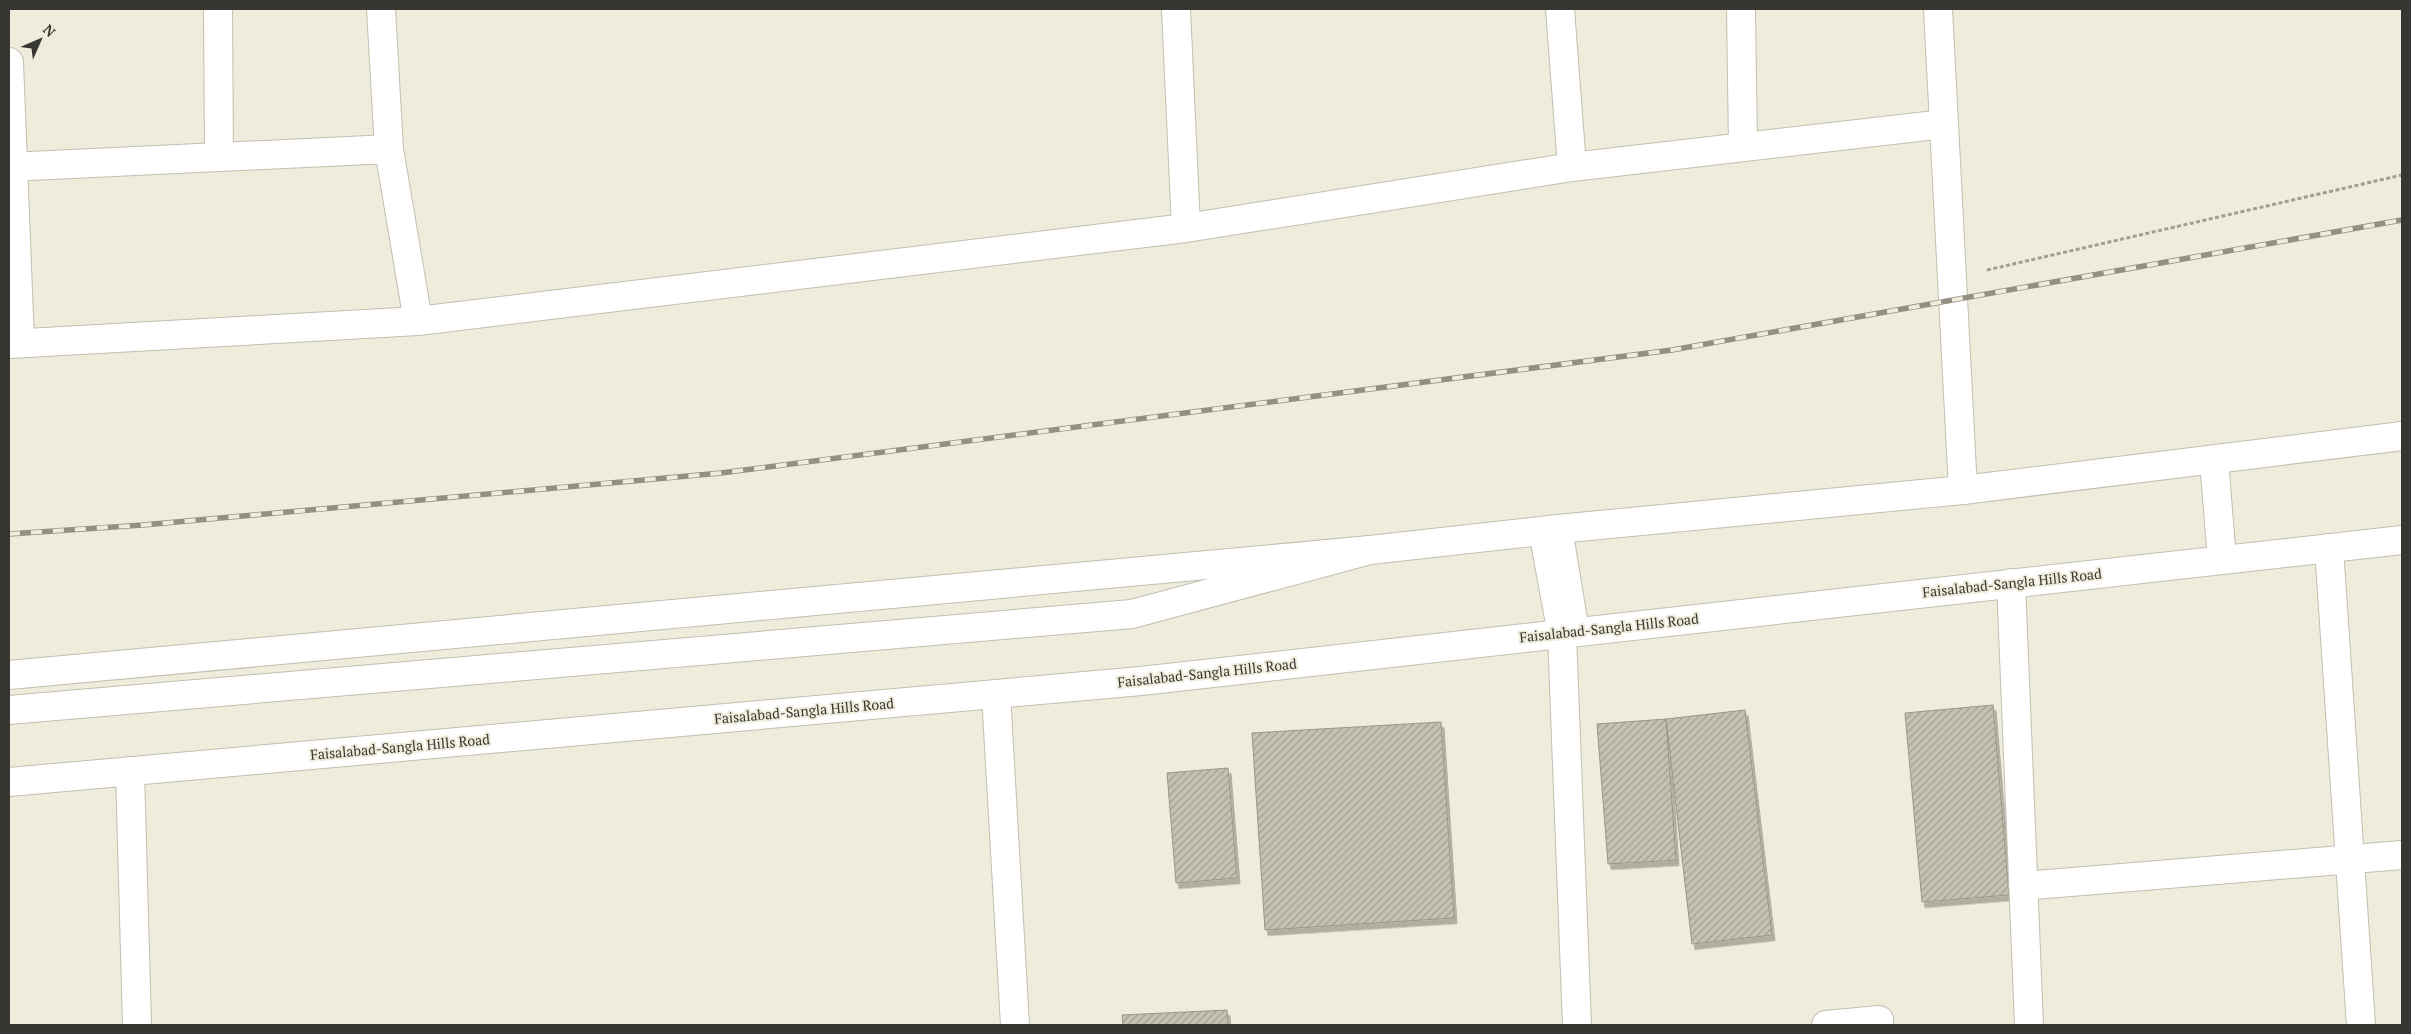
<svg xmlns="http://www.w3.org/2000/svg" width="2411" height="1034" font-family="'PT Serif',serif">
  <style>
    .building { fill: url(#building-hatch); stroke: #999687; filter: url(#shadow) }
    .lines { fill: none; stroke-linecap: round; stroke-linejoin: round }
    .minor-casing { stroke: #c2bfb0; stroke-width: 30 }
    .tertiary-casing { stroke: #c2bfb0; stroke-width: 30 }
    .secondary-casing { stroke: #c2bfb0; stroke-width: 30 }
    .primary-casing { stroke: #c2bfb0; stroke-width: 30 }
    .path { stroke: #a09d91; stroke-width: 3; stroke-dasharray: 4 2.5; stroke-linecap: butt }
    .minor { stroke: #fff; stroke-width: 28 }
    .tertiary { stroke: #fff; stroke-width: 28 }
    .secondary { stroke: #fff; stroke-width: 28 }
    .primary { stroke: #fff; stroke-width: 28 }
    .rail-casing { stroke: #928f84; stroke-width: 5.5 }
    .rail { stroke: #f0ecdc; stroke-width: 4; stroke-dasharray: 11; stroke-linecap: butt }
    .labels { text-anchor: middle; stroke-width: 4; stroke-linejoin: round; paint-order: stroke }
    .street-label { font-size: 14px; fill: #373630; stroke: #f0ecdc }
  </style>
  <defs>
    <pattern id="building-hatch" width="6" height="6" patternUnits="userSpaceOnUse" patternTransform="scale(1.25)"><rect width="6" height="6" fill="#c5c2b2"/><path d="M-1 1l2-2M0 6l6-6M5 7l2-2" fill="none" stroke="#a19e91"/></pattern>
    <filter id="shadow"><feDropShadow dx="3" dy="5.5" stdDeviation="0" flood-color="#0004"/></filter>
  </defs>
  <rect width="100%" height="100%" fill="#f0ecdc"/>
  <path class="building" d="M 1993,705 L 2009,895 L 1922,902 L 1905,713 Z
    M 1745,710 L 1772,935 L 1692,944 L 1666,719 Z
    M 1666,719 L 1676,860 L 1608,864 L 1597,724 Z
    M 1441,722 L 1454,918 L 1265,930 L 1252,733 Z
    M 1228,768 L 1237,878 L 1176,883 L 1167,773 Z
    M 1227,1010 L 1228,1025 L 1123,1025 L 1122,1015 Z"/>
  <g class="lines">
    <defs>
      <path id="minor" d="M 218,9 L 219,157
        M 1176,9 L 1186,228
        M 1560,9 L 1572,167
        M 1741,9 L 1743,147
        M 9,62 L 20,342
        M 389,149 L 418,321
        M 9,167 L 389,149 L 381,9
        M 9,344 L 418,321 L 1186,228 L 1572,167 L 1944,124
        M 1543,531 L 1562,634 L 1577,1025
        M 2329,548 L 2361,1025
        M 2011,583 L 2029,1025
        M 996,694 L 1015,1025
        M 130,771 L 137,1025
        M 2023,886 L 2402,855
        M 1826,1025 L 1879,1020 L 1879,1025"/>
      <path id="tertiary" d="M 1938,9 L 1963,490"/>
      <path id="secondary" d="M 2214,460 L 2222,560
        M 1558,529 L 1575,632
        M 9,675 L 1370,550 L 1558,529 L 1963,490 L 2402,436
        M 9,782 L 1141,681 L 2402,540"/>
      <path id="primary" d="M 9,710 L 1132,614 L 1370,550"/>
    </defs>
    <use href="#minor" class="minor-casing"/>
    <use href="#tertiary" class="tertiary-casing"/>
    <use href="#secondary" class="secondary-casing"/>
    <use href="#primary" class="primary-casing"/>
    <path class="path" d="M 1987,270 L 2402,175"/>
    <use href="#minor" class="minor"/>
    <use href="#tertiary" class="tertiary"/>
    <use href="#secondary" class="secondary"/>
    <use href="#primary" class="primary"/>
    <defs>
      <path id="rail" d="M 9,534 L 143,525 L 721,473 L 1672,350 L 2402,220"/>
    </defs>
    <use href="#rail" class="rail-casing"/>
    <use href="#rail" class="rail"/>
  </g>
  <g class="labels">
    <g class="street-label">
      <text transform="translate(2012 583) rotate(-6)" y="5">Faisalabad-Sangla Hills Road</text>
      <text transform="translate(1609 628) rotate(-6)" y="5">Faisalabad-Sangla Hills Road</text>
      <text transform="translate(1207 673) rotate(-6)" y="5">Faisalabad-Sangla Hills Road</text>
      <text transform="translate(804 711) rotate(-5)" y="5">Faisalabad-Sangla Hills Road</text>
      <text transform="translate(400 747) rotate(-5)" y="5">Faisalabad-Sangla Hills Road</text>
    </g>
  </g>
  <rect width="2411" height="1034" fill="none" stroke="#373630" stroke-width="20"/>
  <g transform="translate(40 40) rotate(45)" stroke="#f0ecdc" stroke-width="4" paint-order="stroke">
  <path d="M0-4L9 19L0 12L-9 19Z" fill="#373630"/>
  <text y="-8" font-size="14" font-weight="bold" text-anchor="middle" fill="#373630">N</text>
  </g>
</svg>
